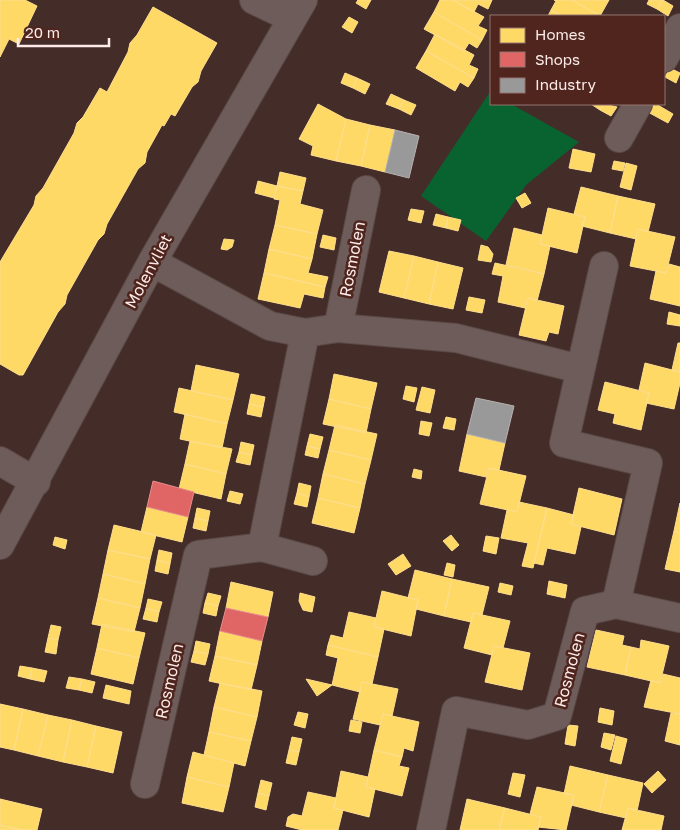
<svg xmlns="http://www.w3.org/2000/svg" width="680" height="830" font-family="'Golos Text',sans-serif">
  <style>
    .green { fill: #096331 }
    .homes { fill: #ffd966; stroke: #fede8d }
    .shops { fill: #e06666; stroke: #e88e8d }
    .industry { fill: #999; stroke: #b7b2b1 }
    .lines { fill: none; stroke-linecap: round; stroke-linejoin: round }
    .minor-casing { stroke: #5a4946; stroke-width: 30 }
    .minor { stroke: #6d5c59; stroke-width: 28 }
    .labels { text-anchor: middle; stroke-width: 5; stroke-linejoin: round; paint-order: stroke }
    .street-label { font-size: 16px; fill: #fcebe8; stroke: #4f251e }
  </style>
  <rect width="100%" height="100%" fill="#442d29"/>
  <path class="green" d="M 490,92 L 491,104 L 511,104 L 579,142 L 526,185 L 486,241 L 421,196 Z"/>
  <path class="homes" d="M 0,0 L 25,0 L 37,6 L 19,44 L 9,39 L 0,57 Z
    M 358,0 L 371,0 L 366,9 L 356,3 Z
    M 440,0 L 453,0 L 484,17 L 478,26 L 487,30 L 482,40 L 434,12 Z
    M 453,0 L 492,0 L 488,9 L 478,4 L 474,12 Z
    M 554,0 L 572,0 L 600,16 L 562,16 L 551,10 L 556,1 Z
    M 572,0 L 609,0 L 600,16 Z
    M 649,0 L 663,0 L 657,9 L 647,4 Z
    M 663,0 L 673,6 L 668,16 L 657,9 Z
    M 153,7 L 217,43 L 201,71 L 198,82 L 192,87 L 175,116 L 171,114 L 164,126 L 162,125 L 147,152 L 145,163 L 138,169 L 107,224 L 104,234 L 98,240 L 67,295 L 65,304 L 58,312 L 23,375 L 19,375 L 0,364 L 0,262 L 34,205 L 36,196 L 43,188 L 74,133 L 77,123 L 83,117 L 100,88 L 107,92 L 128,52 L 130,43 L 137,35 Z
    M 551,10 L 562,16 L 548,16 Z
    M 434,12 L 482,40 L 477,48 L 469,43 L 464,51 L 424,29 Z
    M 349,17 L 358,22 L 352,33 L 342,27 Z
    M 435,34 L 474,55 L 469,65 L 478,69 L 474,78 L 426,51 Z
    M 426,51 L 474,78 L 468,87 L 460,82 L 455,91 L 416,68 Z
    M 670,68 L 680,73 L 676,83 L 665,77 Z
    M 345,73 L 357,78 L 353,88 L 341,83 Z
    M 357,78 L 370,84 L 365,94 L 353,88 Z
    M 391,94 L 404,100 L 399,109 L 386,104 Z
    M 404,100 L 416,105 L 411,115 L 399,109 Z
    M 318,104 L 346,119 L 336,161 L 311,155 L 313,146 L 299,139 Z
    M 591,104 L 604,104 L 600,110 Z
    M 604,104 L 617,107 L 611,116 L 600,110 Z
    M 650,104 L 656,104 L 673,114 L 668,123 L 646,111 Z
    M 346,119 L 370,125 L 361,166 L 336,161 Z
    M 370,125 L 395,130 L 385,172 L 361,166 Z
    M 573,149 L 595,154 L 591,172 L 569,168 Z
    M 614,161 L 625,163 L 623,171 L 612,169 Z
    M 626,163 L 637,166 L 631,190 L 620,187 Z
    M 280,172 L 306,178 L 303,191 L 277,186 Z
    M 258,181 L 277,186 L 274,198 L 255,193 Z
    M 277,186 L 303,191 L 300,204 L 323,210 L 317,234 L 275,225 L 280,200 L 274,199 Z
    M 581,187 L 618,196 L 610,233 L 582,226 L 585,217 L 574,214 Z
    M 525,193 L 531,203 L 522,208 L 516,198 Z
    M 618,196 L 655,204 L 648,232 L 638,229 L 636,239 L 610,233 Z
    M 548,208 L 585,217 L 577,253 L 540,244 Z
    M 411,209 L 424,211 L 421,223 L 408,220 Z
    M 436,214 L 448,217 L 446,228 L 433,225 Z
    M 448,217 L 461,220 L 458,231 L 446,228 Z
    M 275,225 L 317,234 L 312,259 L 269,249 Z
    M 514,228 L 542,235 L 540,244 L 550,246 L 544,274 L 506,265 Z
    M 638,229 L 675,237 L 666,273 L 630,266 Z
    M 323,235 L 336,238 L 334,250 L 320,247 Z
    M 224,239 L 234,240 L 232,247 L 227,250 L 221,249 Z
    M 481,245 L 488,247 L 493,254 L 491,262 L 478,260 Z
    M 269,249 L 312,259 L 308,273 L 328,277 L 325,287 L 264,273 Z
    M 389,251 L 414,256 L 404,298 L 379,292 Z
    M 414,256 L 438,262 L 429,304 L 404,298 Z
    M 438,262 L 463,268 L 453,309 L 429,304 Z
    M 495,263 L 544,274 L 537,301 L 528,298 L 525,308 L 498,302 L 503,276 L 492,274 Z
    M 669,264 L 680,267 L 680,306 L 650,299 L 656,271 L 666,273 Z
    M 264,273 L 325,287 L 323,298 L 304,294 L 300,308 L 258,299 Z
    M 469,297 L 485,300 L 482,313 L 466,310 Z
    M 528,298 L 564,306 L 558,334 L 549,332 L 546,341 L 519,335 Z
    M 669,312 L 680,315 L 680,326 L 667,324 Z
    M 678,343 L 680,343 L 680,372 L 672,370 Z
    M 645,363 L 680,372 L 680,383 L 674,409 L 646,403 L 649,393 L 639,390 Z
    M 196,365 L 239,374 L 233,400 L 191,391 Z
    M 334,374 L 377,383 L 371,409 L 329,399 Z
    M 605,382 L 649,393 L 641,430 L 613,423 L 615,414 L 598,410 Z
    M 406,386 L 417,388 L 414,402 L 403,399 Z
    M 422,387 L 435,390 L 430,413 L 416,410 Z
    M 179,388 L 233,400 L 227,424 L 174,412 Z
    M 251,394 L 265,397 L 263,407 L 249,404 Z
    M 329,399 L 371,409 L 366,433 L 323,424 Z
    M 249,404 L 263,407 L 261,417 L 247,414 Z
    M 185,414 L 227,424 L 222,448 L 180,439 Z
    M 446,417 L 456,419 L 454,430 L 443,428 Z
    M 421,421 L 432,423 L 429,436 L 419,434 Z
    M 335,425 L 377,434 L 371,460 L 329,450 Z
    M 310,434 L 323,437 L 320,449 L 307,446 Z
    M 467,434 L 505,443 L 499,470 L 489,468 L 486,477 L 459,471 Z
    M 190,441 L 232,449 L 226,474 L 185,464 Z
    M 241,442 L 254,445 L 252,455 L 239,452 Z
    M 307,446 L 320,449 L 318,458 L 305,455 Z
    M 329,450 L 371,460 L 365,484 L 323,474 Z
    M 239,452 L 252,455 L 250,465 L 236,462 Z
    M 185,464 L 226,474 L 221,499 L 179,489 Z
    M 489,468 L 526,476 L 517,512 L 480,504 Z
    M 414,469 L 422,471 L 421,479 L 412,477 Z
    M 323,474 L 365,484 L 360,508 L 318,498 Z
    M 299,483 L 311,486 L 309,497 L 297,493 Z
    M 579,488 L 622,499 L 614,535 L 571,524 Z
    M 230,491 L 243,494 L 240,504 L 227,501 Z
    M 297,493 L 309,497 L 307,507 L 294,504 Z
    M 318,498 L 360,508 L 354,533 L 312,523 Z
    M 519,502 L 547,508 L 533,568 L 522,566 L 528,543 L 501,538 L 507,510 L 517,512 Z
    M 680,503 L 680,533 L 674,531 Z
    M 147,507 L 188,517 L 182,542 L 141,532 Z
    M 197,508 L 210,511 L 208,521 L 195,518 Z
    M 547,508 L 574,515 L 571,524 L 581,527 L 575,554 L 547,548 L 543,565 L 534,563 Z
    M 195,518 L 208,521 L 206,531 L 193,528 Z
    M 114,525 L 156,535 L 150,559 L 108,550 Z
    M 674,531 L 680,533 L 680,572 L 665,569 Z
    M 451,535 L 459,545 L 452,551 L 443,541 Z
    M 486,536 L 499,538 L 496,554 L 483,551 Z
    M 55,537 L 67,540 L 65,549 L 53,545 Z
    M 108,550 L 150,559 L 145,584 L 103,574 Z
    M 159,550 L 172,553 L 170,564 L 157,560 Z
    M 403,554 L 411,566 L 396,575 L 388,564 Z
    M 157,560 L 170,564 L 168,574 L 155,571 Z
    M 447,563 L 455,565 L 453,577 L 444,575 Z
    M 415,570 L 452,579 L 444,616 L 416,609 L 418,600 L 408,598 Z
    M 103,574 L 145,584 L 140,608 L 98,598 Z
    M 452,579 L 489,587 L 482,615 L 473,613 L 471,622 L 444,616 Z
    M 549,581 L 567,585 L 565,598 L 547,594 Z
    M 231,582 L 273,592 L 268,617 L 226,608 Z
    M 500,583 L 513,586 L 511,595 L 498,592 Z
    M 382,591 L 418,600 L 411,636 L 374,627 Z
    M 208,593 L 221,596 L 218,606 L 205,603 Z
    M 300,593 L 315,597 L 312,612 L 303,610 L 299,601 Z
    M 98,598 L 140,608 L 134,632 L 92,624 Z
    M 148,599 L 162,602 L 159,612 L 146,608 Z
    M 205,603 L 218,606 L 216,616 L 203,613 Z
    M 146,608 L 159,612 L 157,622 L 143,619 Z
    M 349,612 L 376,618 L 374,627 L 384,629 L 378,657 L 328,645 L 331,635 L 343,638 Z
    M 473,613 L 510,621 L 503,648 L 494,646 L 492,655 L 464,648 Z
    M 102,624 L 145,633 L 139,658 L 97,648 Z
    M 51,625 L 61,627 L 58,640 L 48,638 Z
    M 596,630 L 624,636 L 622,645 L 631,647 L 625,675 L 587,667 Z
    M 220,631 L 262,641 L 257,665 L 215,656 Z
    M 48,638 L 58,640 L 56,654 L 45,652 Z
    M 641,640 L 669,646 L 660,683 L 625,675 L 631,647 L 640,649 Z
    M 196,641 L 210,644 L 208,654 L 194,651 Z
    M 328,645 L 378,657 L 372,684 L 362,682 L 360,692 L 332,685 L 338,658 L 326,655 Z
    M 494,646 L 530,653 L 522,690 L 485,682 Z
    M 97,648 L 139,658 L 133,684 L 91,674 Z
    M 194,651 L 208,654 L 205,665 L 191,662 Z
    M 215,656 L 257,665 L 251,690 L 209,681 Z
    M 20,666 L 32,668 L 30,679 L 18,676 Z
    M 32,668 L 47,671 L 44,682 L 30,679 Z
    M 663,674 L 680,678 L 680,714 L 644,707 L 651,680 L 660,683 Z
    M 69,677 L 82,679 L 79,690 L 66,688 Z
    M 82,679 L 95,682 L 92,693 L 79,690 Z
    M 306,679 L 332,685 L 317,696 Z
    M 362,682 L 398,689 L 392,716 L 383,714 L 380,725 L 353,719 Z
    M 220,683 L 262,691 L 257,717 L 214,707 Z
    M 106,685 L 131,691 L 129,704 L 103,698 Z
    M 0,704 L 23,709 L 14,750 L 0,747 Z
    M 214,707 L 257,717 L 251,741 L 209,732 Z
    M 600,708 L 614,711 L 612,725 L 598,722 Z
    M 23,709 L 48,715 L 38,756 L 14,750 Z
    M 298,712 L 308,714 L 305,728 L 294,725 Z
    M 671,713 L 680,714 L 680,745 L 665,741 Z
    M 383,714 L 419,722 L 413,751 L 404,748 L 402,757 L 374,750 Z
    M 48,715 L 72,720 L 63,762 L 38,756 Z
    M 72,720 L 96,726 L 87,767 L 63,762 Z
    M 351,720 L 362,722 L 360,733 L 349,731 Z
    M 568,725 L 578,726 L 575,746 L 565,744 Z
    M 96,726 L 122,732 L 113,773 L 87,767 Z
    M 209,732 L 251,741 L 245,766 L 204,755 Z
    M 604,733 L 615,735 L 611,750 L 601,747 Z
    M 616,736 L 627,739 L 621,764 L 610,761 Z
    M 292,737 L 302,739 L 299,752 L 289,750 Z
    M 289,750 L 299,752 L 296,765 L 286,763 Z
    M 374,750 L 402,757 L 399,766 L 409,768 L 402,796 L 366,787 Z
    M 193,752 L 234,763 L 229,787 L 187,777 Z
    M 570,766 L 608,775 L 599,812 L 571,805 L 574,795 L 564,794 Z
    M 341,771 L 368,777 L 366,787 L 375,789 L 369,817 L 334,808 Z
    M 658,771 L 666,780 L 652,793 L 644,784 Z
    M 513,773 L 525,775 L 520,797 L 508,794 Z
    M 608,775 L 643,783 L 637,811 L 628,808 L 626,818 L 599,812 Z
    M 187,777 L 229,787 L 223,812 L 182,803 Z
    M 261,780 L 272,783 L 269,796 L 258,793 Z
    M 537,787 L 574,795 L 566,830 L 538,827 L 541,817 L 530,814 Z
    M 308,792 L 336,798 L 334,808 L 343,810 L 338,830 L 302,830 L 286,826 L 288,817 L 293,814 L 302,816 Z
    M 258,793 L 269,796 L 266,810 L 255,807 Z
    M 0,799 L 42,809 L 37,830 L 22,830 L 0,825 Z
    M 467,799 L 505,808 L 499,830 L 460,830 Z
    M 505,808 L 541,817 L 538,830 L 499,830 Z
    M 628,808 L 664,816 L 661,830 L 622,830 Z
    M 0,825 L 22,830 L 0,830 Z"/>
  <path class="shops" d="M 153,481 L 194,492 L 188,517 L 147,507 Z
    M 226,608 L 268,617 L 262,641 L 220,631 Z"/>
  <path class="industry" d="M 395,130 L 419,136 L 409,178 L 385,172 Z
    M 476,398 L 514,406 L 505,443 L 467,434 Z"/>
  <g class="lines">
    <defs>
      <path id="minor" d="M 254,0 L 292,18
        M 664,58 L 680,28
        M 619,138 L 638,104
        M 152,262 L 270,326 L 305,333 L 338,328 L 456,338 L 580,369
        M 604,266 L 564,443 L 648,463 L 616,604
        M 338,328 L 366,190
        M 0,461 L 36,482
        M 0,545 L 152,262 L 303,0
        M 262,547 L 305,333
        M 145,784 L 198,555 L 262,547 L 313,561
        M 431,830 L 456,711 L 528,725 L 557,716 L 585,611 L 616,604 L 680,618"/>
    </defs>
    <use href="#minor" class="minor-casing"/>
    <use href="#minor" class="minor"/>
  </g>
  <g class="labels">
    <g class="street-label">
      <text transform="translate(352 259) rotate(-79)" y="6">Rosmolen</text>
      <text transform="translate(148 271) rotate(-62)" y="6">Molenvliet</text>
      <text transform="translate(569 670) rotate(-75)" y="6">Rosmolen</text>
      <text transform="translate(169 681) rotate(-77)" y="6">Rosmolen</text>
    </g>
  </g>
  <rect x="490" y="15" width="175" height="90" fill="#4f251e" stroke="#94746f"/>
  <rect x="500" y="28" width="25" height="15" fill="#ffd966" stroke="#94746f"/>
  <text x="535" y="40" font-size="15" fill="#fcebe8">Homes</text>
  <rect x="500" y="52" width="25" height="15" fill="#e06666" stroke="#94746f"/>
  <text x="535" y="65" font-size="15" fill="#fcebe8">Shops</text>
  <rect x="500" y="78" width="25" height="15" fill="#999999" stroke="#94746f"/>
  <text x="535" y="90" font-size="15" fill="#fcebe8">Industry</text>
  <path d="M18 38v8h91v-8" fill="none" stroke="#fcebe8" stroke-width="2.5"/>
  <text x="25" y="38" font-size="15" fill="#fcebe8" stroke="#4f251e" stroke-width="4" paint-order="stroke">20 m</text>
</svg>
